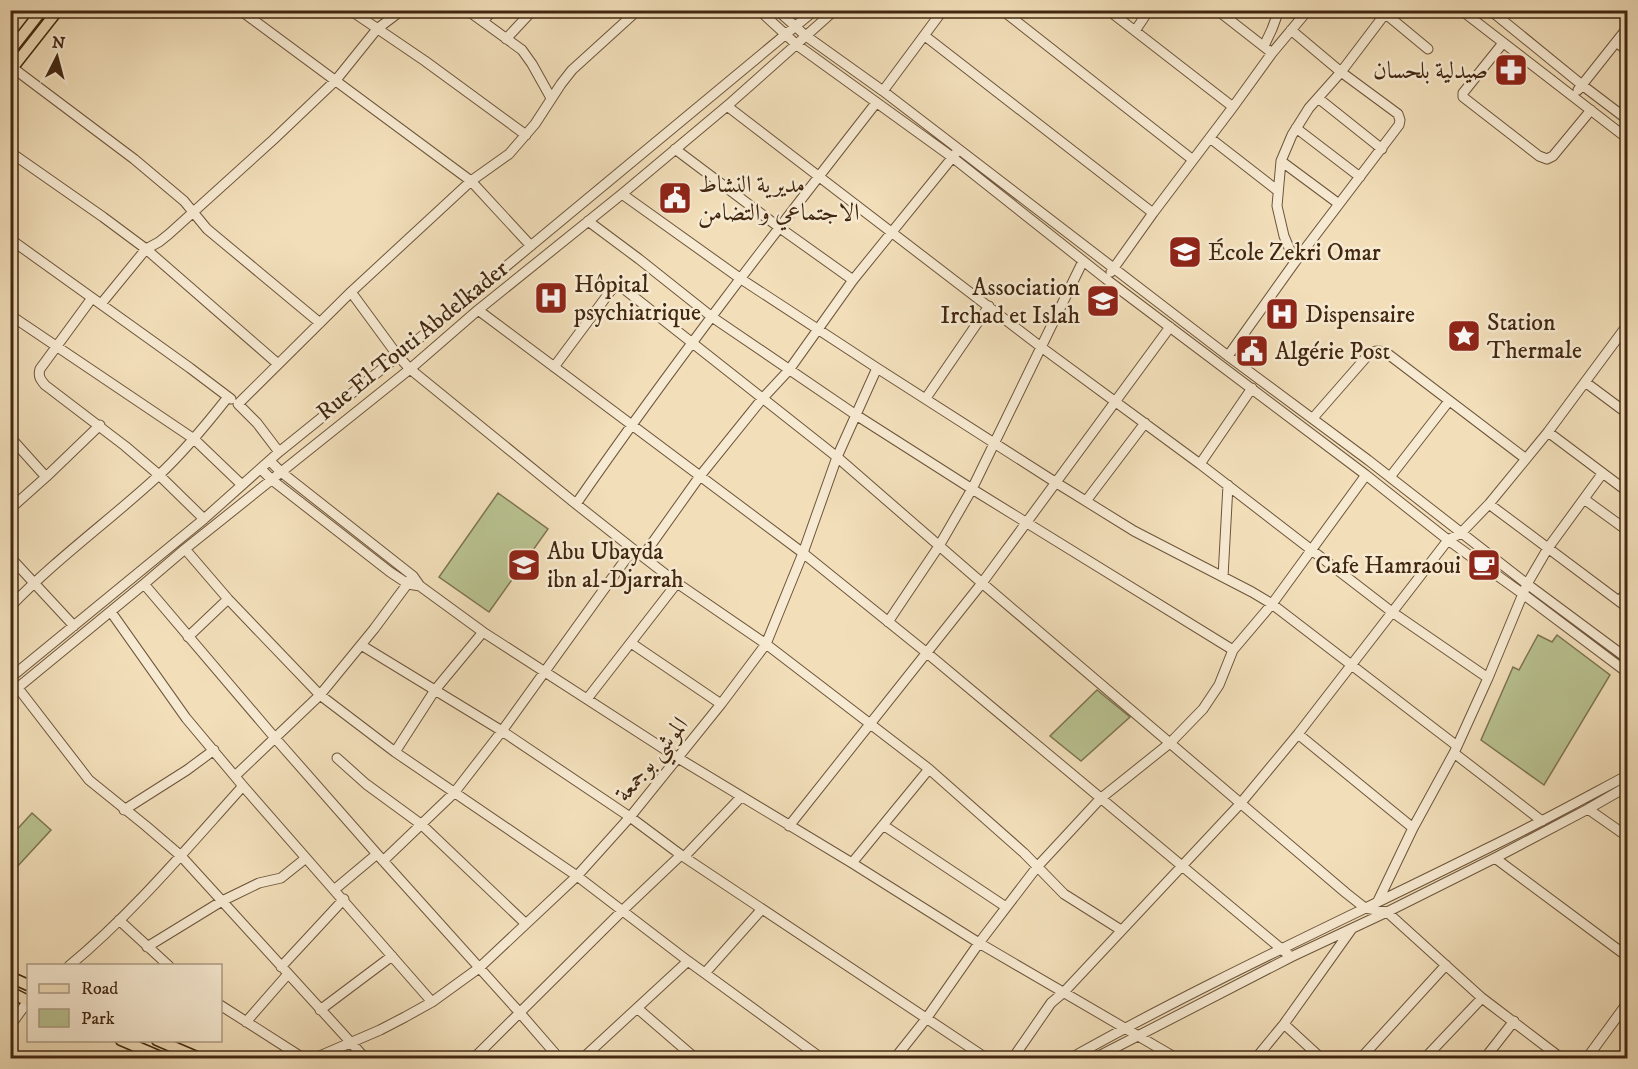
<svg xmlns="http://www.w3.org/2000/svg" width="1638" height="1069" font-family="'IM FELL DW Pica',Amiri,serif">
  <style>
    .green { fill: #b9c291; stroke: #7d7450; stroke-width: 1.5 }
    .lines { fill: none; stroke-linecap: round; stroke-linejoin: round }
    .minor-casing { stroke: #6d553a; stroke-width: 11 }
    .major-casing { stroke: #412710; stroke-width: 13 }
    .minor { stroke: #f7ead2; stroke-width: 9 }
    .major { stroke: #f2dfba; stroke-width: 10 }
    .labels { text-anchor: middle; stroke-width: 5; stroke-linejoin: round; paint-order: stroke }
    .poi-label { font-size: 24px; fill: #412710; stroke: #f7ead2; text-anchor: start }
    .street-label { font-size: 24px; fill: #412710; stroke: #f7ead2 }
  </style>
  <rect width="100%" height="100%" fill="#f2dfba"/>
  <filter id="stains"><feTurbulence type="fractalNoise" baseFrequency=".00333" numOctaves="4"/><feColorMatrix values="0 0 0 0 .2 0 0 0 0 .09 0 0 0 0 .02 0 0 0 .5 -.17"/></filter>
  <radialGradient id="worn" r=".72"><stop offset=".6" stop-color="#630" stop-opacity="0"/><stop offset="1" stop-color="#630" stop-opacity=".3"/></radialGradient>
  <path class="green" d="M 498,493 L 548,529 L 489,612 L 439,577 Z
    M 1538,635 L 1552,642 L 1557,635 L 1610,675 L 1544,785 L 1481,740 L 1513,667 L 1519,670 Z
    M 1097,690 L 1130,717 L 1081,761 L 1050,736 Z
    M 32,813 L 51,830 L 16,868 L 11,863 L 11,836 Z"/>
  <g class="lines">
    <defs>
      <path id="minor" d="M 240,10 L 471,181 L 531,246
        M 350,10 L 425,61 L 526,135
        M 467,10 L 522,50 L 532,64 L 551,98
        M 759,10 L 797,45 L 952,157 L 1106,279 L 1366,475 L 1448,540 L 1523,594 L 1628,673
        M 777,10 L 806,36 L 883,91 L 1228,356 L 1368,460 L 1527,584 L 1628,659
        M 1002,10 L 1193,160
        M 1108,10 L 1233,107
        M 1217,10 L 1272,53
        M 1381,10 L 1428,49
        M 1461,10 L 1628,139
        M 1490,10 L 1582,85 L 1628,120
        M 252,19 L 261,10
        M 483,21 L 493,10
        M 1291,30 L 1341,72 L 1309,108 L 1292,135 L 1281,161 L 1277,206 L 1284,236 L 1295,262
        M 1135,31 L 1149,10
        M 925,36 L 1153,213
        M 506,39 L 533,10
        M 1616,42 L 1628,51
        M 1503,43 L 1463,93 L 1463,97 L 1539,156 L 1547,159 L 1553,156 L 1591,110
        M 1264,46 L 1272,29 L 1279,10
        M 13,68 L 134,159 L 184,201 L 207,229 L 320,323
        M 1578,90 L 1628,27
        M 883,91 L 943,10
        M 1318,98 L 1382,149
        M 727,106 L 1041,347 L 1200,464 L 1392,612 L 1488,678
        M 1296,128 L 1360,177
        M 1210,138 L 1278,191
        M 675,149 L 780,228 L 853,280
        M 10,152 L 103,217 L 146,249 L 278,364
        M 1281,161 L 1339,204
        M 622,194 L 741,279 L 877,368 L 1055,482 L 1134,531 L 1252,592 L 1272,604 L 1457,746
        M 588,221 L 639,259 L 712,317 L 856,415 L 972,489 L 1233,650
        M 10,239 L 190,368 L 231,399
        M 1111,272 L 1153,213 L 1233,107 L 1272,53 L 1308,10
        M 351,292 L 398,356 L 410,369 L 576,504 L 633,549 L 677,583 L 766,644 L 929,769 L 1024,853 L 1064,894 L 1121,930
        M 92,298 L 40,369 C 38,376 40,379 45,385 L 125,446 L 159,475 L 204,519
        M 101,304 L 146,249 L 159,242 L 169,234 L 273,140 L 336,80 L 377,29 L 402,10
        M 478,310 L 803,553 L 927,653 L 1291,957
        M 10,315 L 194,439 L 242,485
        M 1228,356 L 1295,262 L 1399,125 L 1400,120 L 1398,114 L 1341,72 L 1388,10
        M 554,367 L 612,289 L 616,287 L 624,289 L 837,457 L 982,583 L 1346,893 L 1365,908 L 1387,912 L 1482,998 L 1561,1058
        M 1585,382 L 1628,414
        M 926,398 L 989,306
        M 1313,418 L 1369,354 C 1376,349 1381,351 1388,354 L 1526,459
        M 1548,432 L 1628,492
        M 10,437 L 46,477 L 100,425
        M 279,452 L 257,423 L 238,404 L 351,292 L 471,181 L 509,154 L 535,124 L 561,84 L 572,70 L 638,10
        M 1200,464 L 1252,388
        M 261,469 L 272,480 L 390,572 L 408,584 L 420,586 L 413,576 L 281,472 L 270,461
        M 1390,477 L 1449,401
        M 1584,499 L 1628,531
        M 1086,501 L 1145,423
        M 576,504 C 671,367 773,235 876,103
        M 1489,504 L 1628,608
        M 10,509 L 46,477
        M 185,549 L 228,599 L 320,695 L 395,752 L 577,876 L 688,961 L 821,1058
        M 643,556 L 700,476 L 762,399 L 789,370 L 853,280 L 956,153
        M 10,557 L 74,626
        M 1223,577 L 1228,485
        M 144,584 L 275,738 L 377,854 L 520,1013 L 559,1058
        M 420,586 L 483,632 L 678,758 L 852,863 L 979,943 L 1176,1058
        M 1619,601 L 1628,591
        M 10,607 C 56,559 109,521 158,476 C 184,452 206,425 228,397
        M 111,612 L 186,718 L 243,786 L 432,1002
        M 888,622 L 939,546 L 972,489 L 1083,261
        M 188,637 L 228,599
        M 631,643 L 721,704
        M 361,645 L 502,731 L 630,817 L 681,855 L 986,1058
        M 10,678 L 204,519 L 279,452 L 398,356 L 815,10
        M 18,688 L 89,780 L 146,826 L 181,856 L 365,1058
        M 10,694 L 144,584 L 185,549 L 410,369 L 478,310 L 622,194 L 727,106 L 835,10
        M 587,699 L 677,583
        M 1298,734 L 1413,828
        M 395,752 L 435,690 L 483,632
        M 1454,753 L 1542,821
        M 337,758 L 366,784 L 422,825 L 526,924
        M 235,776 L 320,695 L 374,629 L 411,579
        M 1588,809 L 1628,837
        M 124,810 L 187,770 L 214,750
        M 883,825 L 1006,907
        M 789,826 L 982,583 L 1170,327
        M 684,857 L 741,797
        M 1495,858 L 1628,957
        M 383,861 L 454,793 L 502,731 L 633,549
        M 852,863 L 929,769
        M 334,890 L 377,854
        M 1378,901 L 1413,828 L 1454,753 L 1488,678 L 1527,584 L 1548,548 L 1602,474
        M 119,920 L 169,966
        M 147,947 L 222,901 L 259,883 L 281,878 L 306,858
        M 69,966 C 133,913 188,847 243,786
        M 281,967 L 344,899
        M 705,973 L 762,909
        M 220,1005 L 303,1058
        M 637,1008 L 695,1058
        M 320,1010 L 392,956
        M 246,1022 L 288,974
        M 1284,1024 L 1321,1058
        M 10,1026 L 28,1001
        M 315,1058 L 380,1030 L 405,1017 L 432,1002 L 479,968 L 577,876 L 630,817 L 721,704 L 766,644 L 803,553 L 837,457 L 877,368
        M 474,1058 L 622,911 L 681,855
        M 583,1058 L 688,961
        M 895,1058 L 926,1019 L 979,943 L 1037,867 L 1100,799 L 1170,743 L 1203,709 L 1219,685 L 1233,650 L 1272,604 L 1366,475
        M 1013,1058 L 1051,1003 L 1064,992 L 1240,804 L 1298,734 L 1448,540 L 1461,533 L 1489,504 L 1548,432 L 1628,324
        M 1071,1058 C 1206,982 1348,918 1486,849 C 1534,826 1581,800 1628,775
        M 1095,1058 L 1291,957 L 1387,912 L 1495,858 L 1588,809 L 1628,786
        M 1256,1058 L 1284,1024 L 1351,930
        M 1361,1058 L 1446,965
        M 1425,1058 L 1482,998
        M 1485,1058 L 1514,1021
        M 1587,1058 L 1628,1002"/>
      <path id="major" d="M 10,51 L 42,10
        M 10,71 L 58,10
        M 10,977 L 28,985
        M 10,992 L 28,1001
        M 121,1040 L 163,1058
        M 157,1040 L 199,1058"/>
    </defs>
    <use href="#minor" class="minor-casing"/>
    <use href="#major" class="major-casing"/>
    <use href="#minor" class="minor"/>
    <use href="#major" class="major"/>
  </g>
  <defs>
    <symbol id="pharmacy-square" viewBox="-11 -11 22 22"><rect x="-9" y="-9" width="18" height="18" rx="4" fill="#8f2418" stroke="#f7ead2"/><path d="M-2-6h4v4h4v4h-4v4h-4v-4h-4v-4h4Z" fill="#fff"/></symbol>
    <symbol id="civic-square" viewBox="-11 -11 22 22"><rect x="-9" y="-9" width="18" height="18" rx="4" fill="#8f2418" stroke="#f7ead2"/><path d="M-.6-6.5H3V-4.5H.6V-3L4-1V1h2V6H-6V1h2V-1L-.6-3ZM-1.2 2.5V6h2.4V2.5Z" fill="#fff"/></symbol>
    <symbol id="school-square" viewBox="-11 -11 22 22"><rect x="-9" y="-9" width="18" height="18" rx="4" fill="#8f2418" stroke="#f7ead2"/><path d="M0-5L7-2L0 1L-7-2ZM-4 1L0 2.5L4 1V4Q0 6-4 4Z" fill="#fff"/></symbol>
    <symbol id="hospital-square" viewBox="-11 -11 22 22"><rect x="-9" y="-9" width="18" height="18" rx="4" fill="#8f2418" stroke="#f7ead2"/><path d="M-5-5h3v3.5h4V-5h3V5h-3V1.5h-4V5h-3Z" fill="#fff"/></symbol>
    <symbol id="sight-square" viewBox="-11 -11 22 22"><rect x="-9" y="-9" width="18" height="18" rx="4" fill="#8f2418" stroke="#f7ead2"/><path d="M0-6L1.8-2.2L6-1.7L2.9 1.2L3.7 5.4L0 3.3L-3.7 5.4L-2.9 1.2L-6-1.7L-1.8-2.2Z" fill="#fff"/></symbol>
    <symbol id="cafe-square" viewBox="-11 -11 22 22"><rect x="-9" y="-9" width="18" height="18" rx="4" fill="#8f2418" stroke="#f7ead2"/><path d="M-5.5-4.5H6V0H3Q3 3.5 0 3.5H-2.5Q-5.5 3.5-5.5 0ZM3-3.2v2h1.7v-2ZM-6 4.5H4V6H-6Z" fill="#fff"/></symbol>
  </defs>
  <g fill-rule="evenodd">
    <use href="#pharmacy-square" x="1492" y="51" width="38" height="38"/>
    <use href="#civic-square" x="656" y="179" width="38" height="38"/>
    <use href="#school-square" x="1166" y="233" width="38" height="38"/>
    <use href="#hospital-square" x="532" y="279" width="38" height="38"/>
    <use href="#school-square" x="1084" y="282" width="38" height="38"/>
    <use href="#hospital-square" x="1263" y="295" width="38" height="38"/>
    <use href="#sight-square" x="1445" y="317" width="38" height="38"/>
    <use href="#civic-square" x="1233" y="332" width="38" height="38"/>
    <use href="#school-square" x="505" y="546" width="38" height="38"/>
    <use href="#cafe-square" x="1465" y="546" width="38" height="38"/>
  </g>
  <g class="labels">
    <g class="poi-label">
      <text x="1488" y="78" text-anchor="end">صيدلية بلحسان</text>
      <text x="698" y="192">مديرية النشاط<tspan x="698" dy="28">الاجتماعي والتضامن</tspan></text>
      <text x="1208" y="260">École Zekri Omar</text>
      <text x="574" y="292">Hôpital<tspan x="574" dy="28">psychiatrique</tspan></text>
      <text x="1080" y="295" text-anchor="end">Association<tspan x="1080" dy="28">Irchad et Islah</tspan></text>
      <text x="1305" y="322">Dispensaire</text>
      <text x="1487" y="330">Station<tspan x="1487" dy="28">Thermale</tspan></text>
      <text x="1275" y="359">Algérie Post</text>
      <text x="547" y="559">Abu Ubayda<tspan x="547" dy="28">ibn al-Djarrah</tspan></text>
      <text x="1461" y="573" text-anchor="end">Cafe Hamraoui</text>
    </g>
    <g class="street-label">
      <text transform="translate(412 340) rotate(-39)" y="8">Rue El Touti Abdelkader</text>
      <text transform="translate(651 759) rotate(-51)" y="8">الموشي بوجمعة</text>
    </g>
  </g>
  <rect width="1638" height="1069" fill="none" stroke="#f2dfba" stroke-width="36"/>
  <rect x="12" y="12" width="1614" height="1045" fill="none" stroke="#412710" stroke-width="3"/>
  <rect x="18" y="18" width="1602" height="1033" fill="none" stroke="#412710" stroke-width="1.5"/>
  <rect x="27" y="964" width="195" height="78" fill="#f7ead2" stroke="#ae9c84" stroke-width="1.5"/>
  <rect x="39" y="984" width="30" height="9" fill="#f2dfba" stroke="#ae9c84" stroke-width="1.5"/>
  <text x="81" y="994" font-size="18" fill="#412710">Road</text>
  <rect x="39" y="1009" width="30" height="18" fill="#b9c291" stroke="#ae9c84" stroke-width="1.5"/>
  <text x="81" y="1024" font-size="18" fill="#412710">Park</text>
  <g transform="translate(57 57) rotate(6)" stroke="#f7ead2" stroke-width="4.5" paint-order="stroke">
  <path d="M0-4.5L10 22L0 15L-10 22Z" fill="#412710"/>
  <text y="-9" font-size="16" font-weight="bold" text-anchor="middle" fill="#412710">N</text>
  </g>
  <rect width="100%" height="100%" filter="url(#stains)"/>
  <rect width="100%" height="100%" fill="url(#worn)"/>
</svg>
